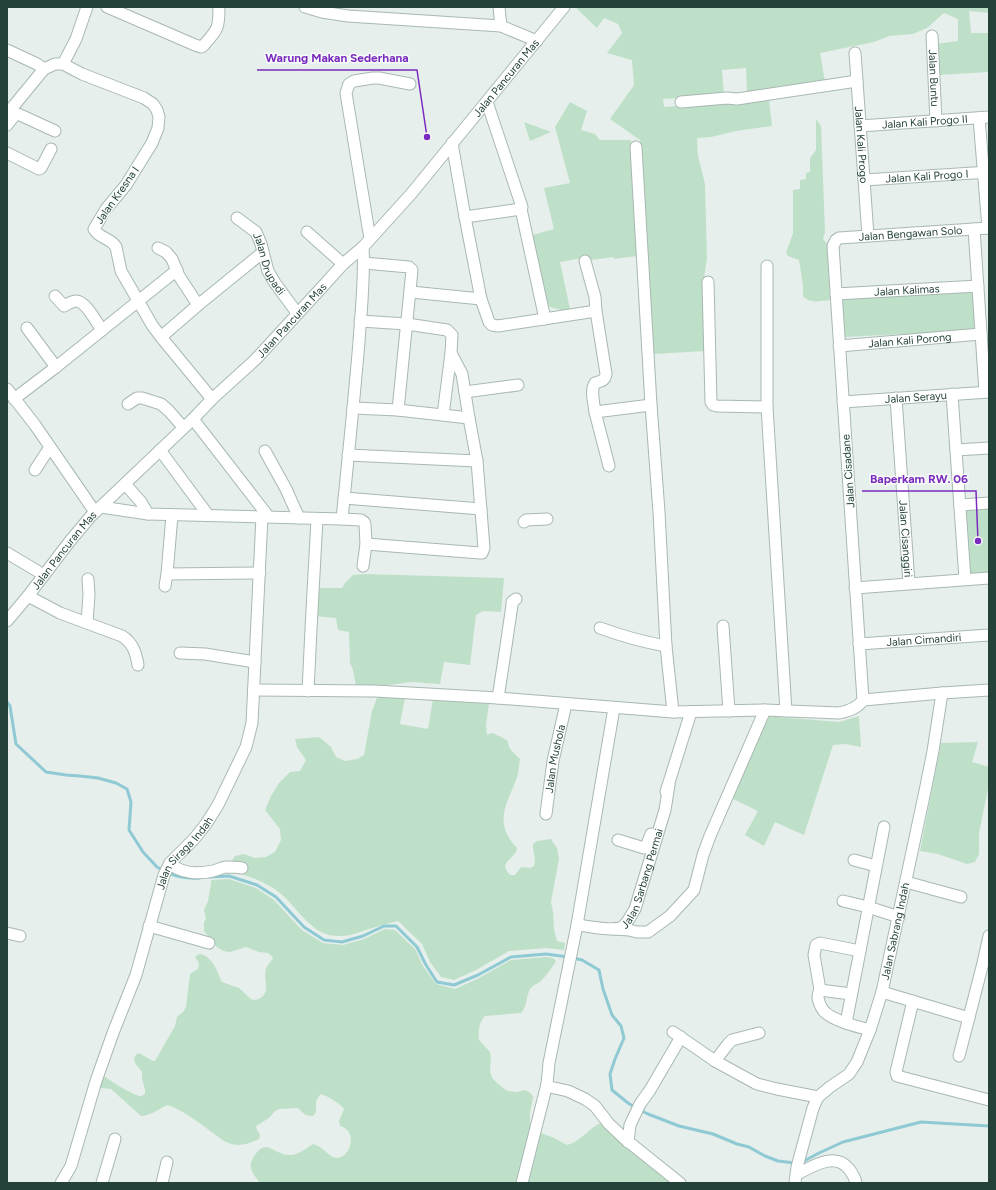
<svg xmlns="http://www.w3.org/2000/svg" width="996" height="1190" font-family="Figtree,sans-serif">
  <style>
    .green { fill: #bfe0c8 }
    .lines { fill: none; stroke-linecap: round; stroke-linejoin: round }
    .stream { stroke: #8ec9d4; stroke-width: 3 }
    .minor-casing { stroke: #a8b8b2; stroke-width: 13 }
    .minor { stroke: #fff; stroke-width: 11 }
    .labels { text-anchor: middle; stroke-width: 3; stroke-linejoin: round; paint-order: stroke }
    .street-label { font-size: 11px; fill: #24423a; stroke: #f7fbf9 }
    .leader { fill: none; stroke: #7b2cbf; stroke-width: 1.5 }
    .callout-dot { fill: #7b2cbf; stroke: #f7fbf9; stroke-width: 1.5 }
    .callout-label { font-size: 12px; text-anchor: middle; font-weight: bold; fill: #7b2cbf; stroke: #f7fbf9; stroke-width: 3; stroke-linejoin: round; paint-order: stroke }
  </style>
  <rect width="100%" height="100%" fill="#e6efeb"/>
  <path class="green" d="M 575,7 L 989,7 L 989,13 L 969,11 L 971,33 L 989,33 L 989,72 L 938,75 L 936,44 L 958,41 L 958,19 L 944,13 L 927,28 L 913,34 L 889,36 L 874,42 L 820,53 L 825,82 L 747,93 L 746,68 L 722,70 L 724,95 L 663,99 L 664,107 L 769,100 L 772,126 L 736,131 L 711,137 L 697,138 L 698,156 L 705,184 L 707,259 L 704,277 L 705,351 L 654,354 L 640,140 L 610,119 L 634,85 L 632,60 L 607,53 L 622,33 L 618,24 L 604,18 L 597,28 Z
    M 570,102 L 587,111 L 581,130 L 595,134 L 600,140 L 631,140 L 637,256 L 614,259 L 614,257 L 583,261 L 582,258 L 560,262 L 570,309 L 561,310 L 550,307 L 545,301 L 529,236 L 554,229 L 544,188 L 570,183 L 555,127 Z
    M 816,119 L 821,126 L 825,232 L 823,239 L 827,244 L 830,300 C 820,301 810,304 803,296 L 803,285 L 799,260 L 788,256 L 786,253 L 793,233 L 793,190 L 800,189 L 800,180 L 806,179 L 806,173 L 810,172 L 810,158 L 816,150 Z
    M 524,122 L 551,132 L 530,141 Z
    M 974,291 L 976,325 L 972,329 L 966,331 L 844,337 L 842,299 Z
    M 989,509 L 989,573 L 970,575 L 965,510 Z
    M 363,574 L 504,578 L 501,612 L 483,611 L 476,615 L 470,665 L 444,662 L 440,684 L 411,682 L 364,688 L 356,686 L 353,670 L 350,663 L 349,632 L 338,630 L 336,618 L 314,616 L 316,588 L 342,588 L 345,583 L 353,575 Z
    M 381,697 L 405,698 L 400,724 L 428,729 L 433,699 L 489,704 L 486,725 L 487,735 L 491,733 L 495,734 L 507,740 L 510,749 L 520,759 C 519,764 519,769 518,774 C 509,803 491,820 517,848 L 516,852 C 510,861 499,863 510,875 L 515,875 L 521,867 L 530,868 L 534,866 C 537,858 532,852 533,844 L 537,841 L 551,839 L 557,848 L 559,859 L 551,902 L 553,912 L 554,930 L 557,941 L 565,943 L 564,950 L 546,948 L 509,951 L 476,970 L 454,980 L 441,977 L 430,962 L 422,944 L 398,921 C 386,924 374,927 363,931 C 356,933 350,936 342,936 C 312,938 300,910 280,893 C 265,881 247,876 230,870 L 231,862 L 235,856 L 244,854 L 255,858 L 266,857 L 275,852 L 281,840 L 280,829 L 265,810 L 271,796 L 279,783 L 290,772 L 300,771 L 306,760 L 297,747 L 295,739 L 319,737 L 331,747 L 336,757 L 345,761 L 357,759 L 364,755 L 372,711 L 377,698 Z
    M 766,716 L 839,722 L 859,716 L 861,747 L 846,744 L 833,745 L 804,835 L 775,822 L 764,846 L 745,835 L 758,811 L 731,798 Z
    M 978,742 L 972,762 L 989,767 L 989,784 L 979,833 L 979,854 L 975,862 L 967,864 L 938,854 L 920,851 L 941,743 Z
    M 229,879 L 256,888 L 274,900 L 302,930 L 323,943 L 343,945 L 364,939 L 385,929 L 395,930 L 415,949 L 423,966 L 436,984 L 455,989 L 479,978 L 511,960 L 546,957 L 553,958 L 556,961 C 555,964 543,980 540,982 C 537,984 533,985 530,989 C 526,997 527,1007 521,1013 L 485,1016 C 479,1022 478,1032 479,1040 L 490,1052 L 491,1057 L 490,1071 L 492,1078 L 497,1083 L 507,1091 L 516,1092 L 525,1090 L 529,1092 L 533,1096 L 533,1098 L 530,1112 L 530,1134 L 519,1183 L 260,1183 C 254,1175 247,1168 253,1158 C 266,1135 274,1156 291,1155 C 298,1155 307,1148 313,1144 C 323,1146 329,1158 337,1158 C 350,1158 359,1131 340,1126 L 339,1121 L 344,1109 C 340,1103 327,1096 321,1094 C 315,1100 316,1104 316,1112 L 313,1116 C 305,1116 303,1113 298,1108 L 279,1109 L 275,1111 L 269,1118 L 256,1126 L 257,1130 L 260,1134 L 259,1139 C 246,1145 237,1148 224,1141 C 208,1130 185,1110 167,1105 C 159,1109 150,1116 141,1116 L 111,1089 L 101,1088 L 101,1081 L 103,1077 L 106,1077 C 111,1082 136,1097 142,1096 C 143,1095 144,1094 145,1094 L 145,1090 L 142,1078 L 142,1072 L 135,1063 L 134,1058 L 137,1054 L 139,1053 L 153,1061 L 155,1061 L 175,1026 L 177,1017 L 184,1011 L 186,1007 L 190,974 L 198,969 L 199,963 L 195,957 L 199,954 C 212,955 217,971 222,982 L 239,988 L 251,999 L 255,1000 C 274,995 262,980 266,969 C 267,965 271,962 273,958 L 272,956 L 268,953 L 259,952 L 246,947 L 230,952 L 223,951 L 217,947 L 204,931 L 204,922 L 206,919 L 204,910 L 208,901 L 211,884 L 211,880 Z
    M 603,1122 L 675,1183 L 526,1183 L 538,1132 L 552,1137 L 567,1145 C 581,1142 589,1127 603,1122 Z"/>
  <g class="lines">
    <path class="stream" d="M 7,702 L 10,706 L 16,744 L 46,772 L 66,775 L 80,776 L 98,778 L 116,783 L 127,789 L 131,802 L 129,830 L 143,852 L 157,867 L 163,870
      M 168,873 C 179,878 188,879 200,878
      M 209,877 L 229,876 L 257,885 L 276,897 L 304,927 L 324,940 L 342,942 L 363,936 L 384,926 L 396,926 L 417,947 L 426,965 L 437,982 L 454,985 L 478,975 L 511,957 L 546,954 L 568,957
      M 573,958 L 582,960 L 599,970 L 603,989 L 612,1015 L 621,1026 L 624,1038 L 615,1059 L 610,1074 L 612,1090 L 628,1103 L 636,1108
      M 640,1110 L 648,1114 L 679,1126 L 713,1134 L 737,1144 L 749,1147 L 765,1156 L 778,1161 L 795,1163
      M 800,1162 L 804,1161 L 819,1153 L 843,1142 L 921,1122 L 989,1126"/>
    <defs>
      <g id="minor">
        <path d="M 107,7 L 195,45 L 201,47 L 203,46 C 218,29 219,29 219,7"/>
        <path d="M 305,7 L 322,12 L 348,16 L 501,26 L 537,41"/>
        <path d="M 499,7 L 501,26"/>
        <path id="s1" d="M 932,36 L 936,121"/>
        <path d="M 7,50 L 37,64 L 44,69"/>
        <path id="s2" d="M 855,53 L 868,236"/>
        <path d="M 63,64 L 76,39 L 87,7"/>
        <path d="M 681,102 L 727,98 L 737,99 L 857,81"/>
        <path d="M 7,114 L 44,69 L 55,64 L 63,64 L 82,74 L 144,98 L 153,104 L 157,110 L 159,117 L 158,128 L 152,143 L 126,185 L 106,209 L 94,229 C 98,238 111,238 116,247 L 121,271 L 152,325 L 161,337 L 212,399"/>
        <path d="M 979,118 L 988,228"/>
        <path d="M 7,125 L 14,116 L 18,114 L 55,131"/>
        <path id="s3" d="M 860,126 L 989,117"/>
        <path d="M 636,147 L 651,405 L 659,512 L 666,646"/>
        <path d="M 7,153 L 39,169 L 41,168 L 51,149"/>
        <path id="s4" d="M 864,180 L 989,172"/>
        <path d="M 521,209 L 545,319"/>
        <path d="M 465,217 L 521,209 L 522,207 L 487,102"/>
        <path id="s5" d="M 237,218 L 256,232 L 261,244 L 268,271 L 275,283 L 297,313"/>
        <path d="M 974,229 L 985,392"/>
        <path d="M 307,232 L 343,264"/>
        <path d="M 370,239 L 346,93 L 349,84 L 354,81 L 373,78 L 379,78 L 410,84"/>
        <path d="M 158,248 L 166,252 L 172,259 L 179,276 L 198,305"/>
        <path d="M 585,261 L 595,297 L 596,311 L 606,374 C 605,381 601,381 595,383 C 590,390 594,403 595,412 L 651,405"/>
        <path d="M 364,263 L 409,267 L 412,270 L 398,410"/>
        <path d="M 767,266 L 767,407 L 786,711"/>
        <path d="M 708,282 L 711,402 L 713,405 L 717,406 L 767,407"/>
        <path d="M 411,292 L 481,299 L 465,217 L 452,143"/>
        <path id="s6" d="M 836,294 L 978,286"/>
        <path d="M 55,296 L 64,306 C 68,304 72,301 76,301 C 86,301 96,322 102,330"/>
        <path d="M 481,299 L 489,322 L 492,325 L 498,326 L 596,311"/>
        <path d="M 360,321 L 407,324 L 447,330 L 452,335 L 451,353 L 462,374 L 469,418 L 477,461 L 484,548 L 482,553 L 480,553 L 366,544"/>
        <path d="M 27,328 L 56,367"/>
        <path d="M 161,337 L 198,305 L 262,253"/>
        <path id="s7" d="M 839,346 L 981,334"/>
        <path d="M 7,389 L 35,425 L 95,512"/>
        <path d="M 465,392 L 518,385"/>
        <path d="M 952,394 L 965,579"/>
        <path id="s8" d="M 896,398 L 909,583"/>
        <path d="M 14,399 L 56,367 L 177,270"/>
        <path id="s9" d="M 843,402 L 989,392"/>
        <path d="M 128,404 L 137,398 L 142,398 L 161,404 L 169,411 L 183,427"/>
        <path d="M 353,408 L 398,410 L 469,418"/>
        <path d="M 595,412 L 609,466"/>
        <path d="M 443,415 L 451,353"/>
        <path d="M 193,419 L 268,516"/>
        <path d="M 160,450 L 208,515"/>
        <path d="M 956,450 L 989,448"/>
        <path d="M 265,451 L 286,489 L 299,518"/>
        <path d="M 348,455 L 477,461"/>
        <path d="M 35,470 L 50,447"/>
        <path d="M 125,484 L 141,502 L 148,514"/>
        <path d="M 344,498 L 481,509"/>
        <path d="M 960,505 L 989,503"/>
        <path d="M 101,507 L 148,514 L 342,519 L 361,520 L 364,522 L 365,524 L 366,544 L 363,566"/>
        <path d="M 342,519 C 348,460 354,401 359,342 C 361,310 365,278 363,247"/>
        <path d="M 524,522 L 526,520 L 547,519"/>
        <path d="M 7,553 L 44,575"/>
        <path d="M 167,574 L 172,515"/>
        <path d="M 165,586 L 167,574 L 260,573"/>
        <path d="M 855,588 L 989,578"/>
        <path d="M 28,596 L 60,613 L 122,636 C 133,643 136,653 138,665"/>
        <path id="s10" d="M 7,621 L 28,596 L 70,541 L 91,516 L 193,419 L 212,399 L 255,360 L 324,285 L 343,264 L 363,247 L 411,194 L 564,7"/>
        <path d="M 87,622 L 89,595 L 88,579"/>
        <path d="M 723,626 L 729,711"/>
        <path d="M 600,628 C 622,636 643,642 666,646 L 673,712"/>
        <path id="s11" d="M 859,644 L 989,635"/>
        <path d="M 180,653 L 205,654 L 255,662"/>
        <path d="M 254,690 L 375,691 L 428,694 L 498,698 L 673,712 L 765,710 L 839,713 C 849,711 858,708 863,700"/>
        <path d="M 308,691 L 311,629 L 317,519"/>
        <path d="M 498,698 L 506,646 L 512,605 L 512,602 L 516,599"/>
        <path id="s12" d="M 863,700 L 833,246 L 836,240 L 839,238 L 989,228"/>
        <path d="M 863,700 L 942,693 L 989,690"/>
        <path d="M 666,792 L 691,712"/>
        <path id="s13" d="M 546,814 L 553,761 L 566,704"/>
        <path d="M 618,840 L 644,848 L 646,847 L 651,834"/>
        <path d="M 854,860 L 876,866"/>
        <path d="M 170,863 C 181,874 199,874 213,871 C 217,870 221,868 225,867 C 231,867 236,867 242,868"/>
        <path d="M 906,882 L 961,897"/>
        <path d="M 843,901 L 868,907 L 899,917"/>
        <path id="s14" d="M 577,925 C 588,926 613,932 622,927 C 628,923 631,915 635,909 L 665,810 L 669,785"/>
        <path d="M 149,926 L 209,943"/>
        <path d="M 613,929 L 629,930 L 637,932 L 648,932 L 670,916 L 694,890 L 703,855 L 710,836 L 765,710"/>
        <path d="M 7,933 L 20,936"/>
        <path d="M 860,951 L 820,943 L 816,945 L 814,955 L 820,990 C 818,993 818,994 818,998 C 819,1003 820,1006 823,1010 C 830,1020 858,1027 870,1030"/>
        <path d="M 820,990 L 851,994"/>
        <path d="M 882,992 L 969,1018"/>
        <path d="M 913,1001 L 896,1072 L 897,1076 L 989,1100"/>
        <path d="M 846,1023 L 884,827"/>
        <path d="M 673,1032 L 715,1061 L 757,1084 L 777,1089 L 818,1097"/>
        <path d="M 959,1056 L 983,963 L 989,936"/>
        <path d="M 715,1061 L 728,1044 L 732,1040 L 759,1033"/>
        <path d="M 547,1084 L 550,1087 L 568,1091 L 585,1099 L 595,1106 L 609,1124 L 625,1139 L 680,1183"/>
        <path d="M 628,1142 L 630,1125 L 640,1104 L 650,1090 L 681,1037"/>
        <path d="M 797,1174 C 812,1167 835,1151 849,1169 C 852,1173 855,1178 856,1183"/>
        <path id="s15" d="M 61,1183 L 71,1166 L 96,1081 L 113,1033 L 136,975 L 164,875 L 170,863 L 194,839 L 206,824 L 218,805 L 246,747 L 252,723 L 262,516"/>
        <path d="M 102,1183 L 115,1139"/>
        <path d="M 162,1183 L 167,1162"/>
        <path d="M 522,1183 L 547,1084 L 549,1063 L 577,925 L 614,708"/>
        <path id="s16" d="M 795,1183 L 797,1167 L 813,1108 L 818,1097 L 830,1087 L 849,1074 L 857,1062 L 870,1030 L 882,992 L 925,791 L 933,751 L 942,693"/>
      </g>
    </defs>
    <use href="#minor" class="minor-casing"/>
    <use href="#minor" class="minor"/>
  </g>
  <g class="labels">
    <g class="street-label">
      <text dy="4" stroke="none"><textPath href="#s10" startOffset="739">Jalan Pancuran Mas</textPath></text>
      <text dy="4" stroke="none"><textPath href="#s1" startOffset="42">Jalan Buntu</textPath></text>
      <text dy="4" stroke="none"><textPath href="#s3" startOffset="65">Jalan Kali Progo II</textPath></text>
      <text dy="4" stroke="none"><textPath href="#s2" startOffset="92">Jalan Kali Progo</textPath></text>
      <text dy="4" stroke="none"><textPath href="#s4" startOffset="63">Jalan Kali Progo I</textPath></text>
      <text transform="translate(117 195) rotate(-55)" y="4">Jalan Kresna I</text>
      <text dy="4" stroke="none"><textPath href="#s12" startOffset="537">Jalan Bengawan Solo</textPath></text>
      <text dy="4" stroke="none"><textPath href="#s5" startOffset="58">Jalan Drupadi</textPath></text>
      <text dy="4" stroke="none"><textPath href="#s6" startOffset="71">Jalan Kalimas</textPath></text>
      <text dy="4" stroke="none"><textPath href="#s10" startOffset="415">Jalan Pancuran Mas</textPath></text>
      <text dy="4" stroke="none"><textPath href="#s7" startOffset="71">Jalan Kali Porong</textPath></text>
      <text dy="4" stroke="none"><textPath href="#s9" startOffset="73">Jalan Serayu</textPath></text>
      <text transform="translate(848 471) rotate(-94)" y="4">Jalan Cisadane</text>
      <text dy="4" stroke="none"><textPath href="#s8" startOffset="141">Jalan Cisanggiri</textPath></text>
      <text dy="4" stroke="none"><textPath href="#s10" startOffset="91">Jalan Pancuran Mas</textPath></text>
      <text dy="4" stroke="none"><textPath href="#s11" startOffset="65">Jalan Cimandiri</textPath></text>
      <text dy="4" stroke="none"><textPath href="#s13" startOffset="56">Jalan Mushola</textPath></text>
      <text dy="4" stroke="none"><textPath href="#s15" startOffset="355">Jalan Siraga Indah</textPath></text>
      <text dy="4" stroke="none"><textPath href="#s14" startOffset="99">Jalan Sarbang Permai</textPath></text>
      <text dy="4" stroke="none"><textPath href="#s16" startOffset="279">Jalan Sabrang Indah</textPath></text>
    </g>
  </g>
  <path class="leader" d="M427 137L417 70H257M978 541L976 491H862"/>
  <g class="callout-dot">
    <circle cx="427" cy="137" r="4"/>
    <circle cx="978" cy="541" r="4"/>
  </g>
  <g class="callout-label">
    <text x="337" y="62">Warung Makan Sederhana</text>
    <text x="919" y="483">Baperkam RW. 06</text>
  </g>
  <rect width="996" height="1190" fill="none" stroke="#24423a" stroke-width="16"/>
</svg>
